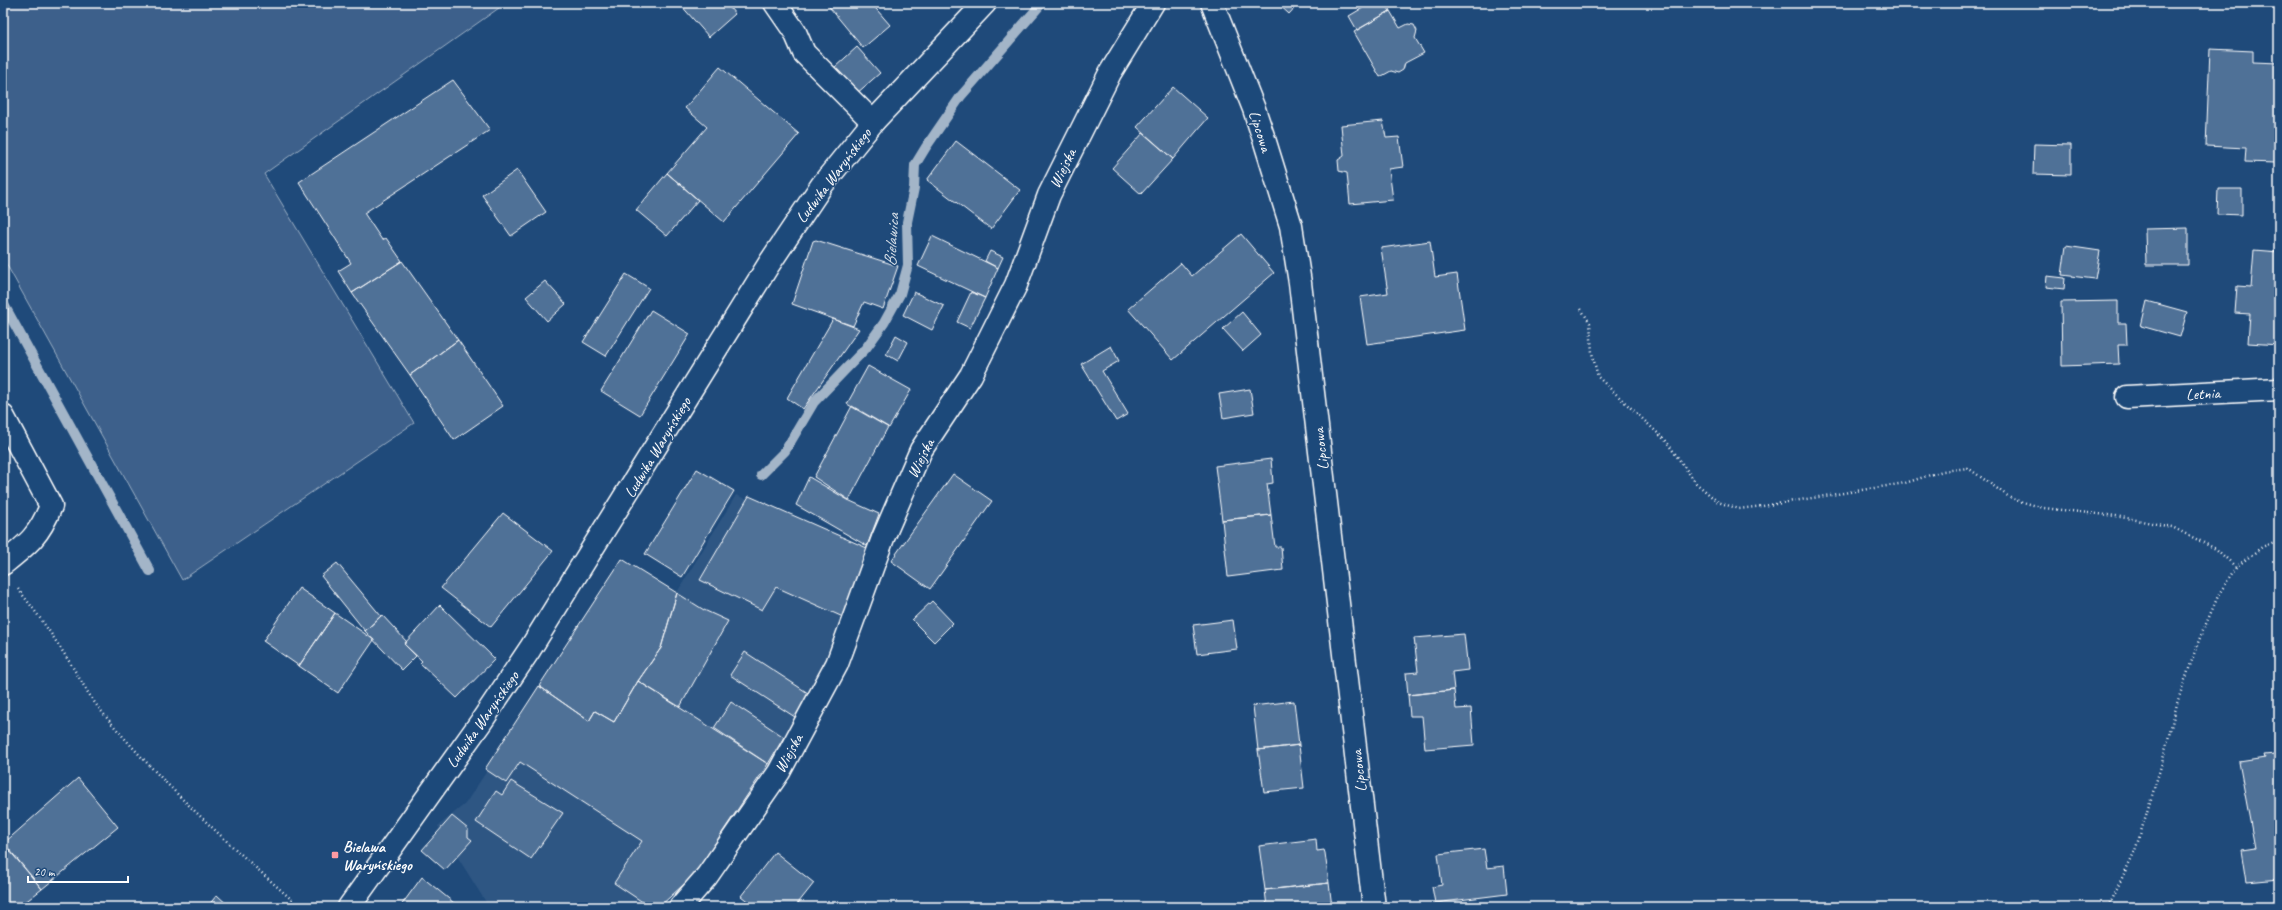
<svg xmlns="http://www.w3.org/2000/svg" width="2282" height="910" font-family="Caveat,sans-serif">
  <style>
    .built { fill: #2e5683 }
    .green { fill: #3c618b; stroke: #9eb0c5 }
    .lines { fill: none; stroke-linecap: round; stroke-linejoin: round }
    .stream { stroke: #a3b5c8; stroke-width: 10 }
    .building { fill: #507197; stroke: #fff }
    .minor-casing { stroke: #fff; stroke-width: 25 }
    .major-casing { stroke: #fff; stroke-width: 25 }
    .path { stroke: #fff; stroke-width: 2.5; stroke-dasharray: 1 3; stroke-linecap: butt }
    .minor { stroke: #1f4a7a; stroke-width: 22 }
    .major { stroke: #1f4a7a; stroke-width: 22 }
    .poi-dot { fill: #ff9aa2; stroke: #1f4a7a; stroke-width: 1.5 }
    .labels { text-anchor: middle; stroke-width: 3; stroke-linejoin: round; paint-order: stroke }
    .street-label { font-size: 16px; fill: #fff; stroke: #1f4a7a }
    .poi-label { font-size: 16px; font-weight: bold; fill: #fff; stroke: #1f4a7a; text-anchor: start }
    .water-label { font-size: 17px; font-style: italic; fill: #d8e0e8; stroke: #1f4a7a }
  </style>
  <rect width="100%" height="100%" fill="#1f4a7a"/>
  <filter id="ink" filterUnits="userSpaceOnUse"><feTurbulence type="fractalNoise" baseFrequency=".025" numOctaves="2"/><feDisplacementMap in="SourceGraphic" scale="8" xChannelSelector="R" yChannelSelector="G"/><feConvolveMatrix kernelMatrix="1 2 1 2 8 2 1 2 1" color-interpolation-filters="sRGB"/></filter>
  <g filter="url(#ink)">
    <path class="built" d="M 736,495 L 867,550 L 816,689 L 696,870 L 656,907 L 489,907 L 438,826 L 465,804 L 544,685 L 673,599 Z"/>
    <path class="green" d="M 3,3 L 506,3 L 264,174 L 414,423 L 182,580 L 3,258 Z"/>
    <g class="lines">
      <path class="stream" d="M 3,303 L 150,571
        M 761,475 L 785,451 L 814,402 L 866,348 L 884,323 L 900,294 L 908,265 L 907,222 L 914,188 L 915,165 L 926,147 L 961,96 L 1042,3"/>
    </g>
    <path class="building" d="M 679,3 L 726,3 L 735,14 L 709,37 Z
      M 826,3 L 871,3 L 890,25 L 863,48 Z
      M 1277,3 L 1299,3 L 1289,14 Z
      M 1371,3 L 1386,3 L 1390,11 L 1357,30 L 1349,16 Z
      M 1390,11 L 1400,28 L 1408,24 L 1414,25 L 1417,31 L 1415,38 L 1424,53 L 1405,63 L 1403,70 L 1398,73 L 1391,71 L 1380,77 L 1354,32 Z
      M 857,47 L 880,73 L 856,94 L 834,68 Z
      M 2210,49 L 2253,51 L 2253,62 L 2279,63 L 2279,136 L 2276,163 L 2245,162 L 2246,148 L 2206,146 Z
      M 720,67 L 799,134 L 724,222 L 667,173 L 707,127 L 685,108 Z
      M 453,80 L 490,130 L 364,213 L 382,240 L 386,238 L 402,261 L 352,293 L 338,271 L 351,263 L 299,182 Z
      M 1173,87 L 1208,118 L 1173,159 L 1137,127 Z
      M 1383,121 L 1386,138 L 1399,137 L 1403,167 L 1389,169 L 1393,200 L 1350,204 L 1347,173 L 1339,171 L 1338,160 L 1344,156 L 1341,125 Z
      M 1143,133 L 1173,159 L 1141,194 L 1112,168 Z
      M 956,141 L 1020,190 L 991,229 L 927,180 Z
      M 2034,144 L 2071,145 L 2071,175 L 2033,174 Z
      M 517,170 L 546,212 L 511,236 L 482,195 Z
      M 667,173 L 698,200 L 667,236 L 636,210 Z
      M 2218,189 L 2242,189 L 2242,215 L 2217,214 Z
      M 2188,228 L 2188,265 L 2146,265 L 2145,229 Z
      M 1241,234 L 1274,273 L 1173,360 L 1128,309 L 1181,263 L 1192,276 Z
      M 932,236 L 998,268 L 985,298 L 918,266 Z
      M 816,240 L 898,266 L 883,309 L 864,302 L 853,326 L 792,304 L 813,241 Z
      M 1430,241 L 1435,277 L 1457,274 L 1465,330 L 1367,344 L 1360,297 L 1388,293 L 1381,248 Z
      M 2066,246 L 2100,251 L 2095,279 L 2062,275 Z
      M 2254,250 L 2279,252 L 2279,345 L 2248,343 L 2250,314 L 2235,313 L 2237,286 L 2251,287 Z
      M 990,251 L 1003,257 L 998,268 L 985,261 Z
      M 402,261 L 458,340 L 410,375 L 352,293 Z
      M 626,274 L 649,288 L 606,356 L 583,342 Z
      M 2047,276 L 2065,278 L 2064,289 L 2046,287 Z
      M 545,281 L 566,304 L 547,321 L 526,297 Z
      M 914,292 L 944,306 L 932,330 L 903,315 Z
      M 971,292 L 985,298 L 970,328 L 957,322 Z
      M 2118,301 L 2118,323 L 2126,323 L 2127,345 L 2118,345 L 2119,364 L 2062,366 L 2061,302 Z
      M 2147,301 L 2187,312 L 2180,337 L 2141,326 Z
      M 651,310 L 690,334 L 640,415 L 601,391 Z
      M 1242,312 L 1261,335 L 1243,351 L 1223,329 Z
      M 833,319 L 859,329 L 803,409 L 787,398 Z
      M 896,335 L 908,342 L 898,361 L 886,354 Z
      M 458,340 L 503,406 L 454,440 L 410,375 Z
      M 1111,346 L 1119,361 L 1102,371 L 1128,414 L 1116,421 L 1081,364 Z
      M 868,366 L 911,390 L 889,428 L 847,404 Z
      M 1250,389 L 1254,413 L 1223,418 L 1219,394 Z
      M 852,406 L 888,427 L 849,500 L 814,477 Z
      M 1271,459 L 1273,483 L 1267,484 L 1271,515 L 1222,520 L 1215,466 Z
      M 697,469 L 734,491 L 682,577 L 645,554 Z
      M 953,474 L 992,501 L 930,589 L 891,561 Z
      M 809,477 L 848,500 L 879,514 L 867,546 L 796,505 Z
      M 749,496 L 867,548 L 843,617 L 776,587 L 762,610 L 700,580 Z
      M 503,513 L 553,551 L 491,627 L 441,588 Z
      M 1271,515 L 1275,547 L 1281,547 L 1283,570 L 1228,577 L 1222,520 Z
      M 622,559 L 677,593 L 661,648 L 638,681 L 614,722 L 595,711 L 589,721 L 539,686 Z
      M 337,563 L 381,616 L 365,631 L 321,576 Z
      M 299,588 L 335,613 L 299,666 L 263,641 Z
      M 677,593 L 704,610 L 728,621 L 680,707 L 638,681 L 661,648 Z
      M 932,601 L 953,623 L 934,642 L 912,620 Z
      M 440,605 L 495,659 L 457,698 L 420,663 L 422,661 L 404,644 Z
      M 335,613 L 374,640 L 338,693 L 299,666 Z
      M 382,615 L 407,642 L 404,644 L 416,656 L 402,670 L 365,631 Z
      M 1233,620 L 1237,649 L 1197,654 L 1193,625 Z
      M 1464,634 L 1468,670 L 1452,672 L 1454,690 L 1408,695 L 1406,673 L 1418,672 L 1414,638 Z
      M 745,652 L 811,695 L 798,719 L 730,675 Z
      M 638,681 L 768,764 L 694,875 L 659,907 L 650,907 L 614,883 L 642,841 L 520,762 L 506,783 L 485,769 L 539,686 L 589,721 L 595,711 L 614,722 Z
      M 1454,690 L 1456,709 L 1471,708 L 1474,745 L 1425,749 L 1422,716 L 1410,716 L 1408,695 Z
      M 1294,701 L 1299,745 L 1258,750 L 1253,706 Z
      M 731,702 L 784,737 L 768,764 L 714,728 Z
      M 1299,745 L 1304,788 L 1264,792 L 1258,750 Z
      M 2275,754 L 2276,756 L 2279,755 L 2279,879 L 2247,882 L 2242,850 L 2255,848 L 2239,762 L 2265,758 L 2264,755 Z
      M 78,778 L 118,827 L 42,889 L 4,843 Z
      M 511,781 L 563,813 L 531,859 L 476,822 L 496,791 L 502,795 Z
      M 452,816 L 468,829 L 468,837 L 472,840 L 445,870 L 422,850 Z
      M 1316,839 L 1317,851 L 1324,850 L 1325,853 L 1329,883 L 1265,890 L 1259,846 Z
      M 3,843 L 42,889 L 19,907 L 3,907 Z
      M 1484,849 L 1487,868 L 1504,866 L 1507,894 L 1435,903 L 1432,887 L 1442,885 L 1438,854 Z
      M 775,852 L 814,883 L 795,907 L 755,907 L 741,896 Z
      M 422,877 L 459,907 L 400,907 Z
      M 1329,883 L 1332,907 L 1267,907 L 1265,890 Z
      M 217,895 L 230,907 L 207,907 Z"/>
    <g class="lines">
      <defs>
        <path id="minor" d="M 775,3 L 795,32 L 804,53 L 873,122
          M 1212,3 L 1254,109 L 1265,142 L 1291,226 L 1300,283 L 1374,907
          M 2127,397 L 2279,389
          M 3,416 L 51,506 C 39,536 28,544 3,564
          M 680,907 L 707,876 L 779,772 L 837,664 L 883,538 L 921,450 L 971,375 L 1016,285 L 1049,195 L 1110,73 L 1153,3"/>
        <path id="major" d="M 349,907 L 481,722 L 530,649 L 769,264 L 822,185 L 873,122 L 985,3"/>
      </defs>
      <use href="#minor" class="minor-casing"/>
      <use href="#major" class="major-casing"/>
      <path class="path" d="M 1581,309 L 1590,323 L 1592,353 L 1598,377 L 1666,441 L 1696,483 L 1718,502 L 1739,509 L 1763,506 L 1905,483 L 1943,471 L 1968,468 L 2012,499 L 2044,508 L 2116,516 L 2172,527 L 2216,549 L 2236,567
        M 18,589 C 38,614 55,639 72,666 C 80,679 88,694 98,707 C 158,781 229,844 300,907
        M 2108,907 L 2135,851 L 2162,763 L 2178,700 L 2199,640 L 2219,594 L 2236,567 L 2262,547 L 2279,540"/>
      <use href="#minor" class="minor"/>
      <use href="#major" class="major"/>
    </g>
  </g>
  <rect class="poi-dot" x="331" y="851" width="8" height="8" rx="2"/>
  <g class="labels">
    <g class="street-label">
      <text transform="translate(1261 131) rotate(72)" y="6">Lipcowa</text>
      <text transform="translate(1062 168) rotate(-64)" y="6">Wiejska</text>
      <text transform="translate(833 175) rotate(-53)" y="6">Ludwika Waryńskiego</text>
      <text transform="translate(2203 393) rotate(-3)" y="6">Letnia</text>
      <text transform="translate(657 447) rotate(-59)" y="6">Ludwika Waryńskiego</text>
      <text transform="translate(1320 449) rotate(-97)" y="6">Lipcowa</text>
      <text transform="translate(920 458) rotate(-63)" y="6">Wiejska</text>
      <text transform="translate(482 719) rotate(-55)" y="6">Ludwika Waryńskiego</text>
      <text transform="translate(788 753) rotate(-61)" y="6">Wiejska</text>
      <text transform="translate(1358 771) rotate(-97)" y="6">Lipcowa</text>
    </g>
    <g class="poi-label">
      <text x="343" y="852">Bielawa<tspan x="343" dy="18">Waryńskiego</tspan></text>
    </g>
    <g class="water-label">
      <text transform="translate(891 240) rotate(-86)" y="6">Bielawica</text>
    </g>
  </g>
  <rect width="2282" height="910" fill="none" stroke="#1f4a7a" stroke-width="16"/>
  <rect x="8" y="8" width="2266" height="894" fill="none" stroke="#fff" stroke-width="1.5" filter="url(#ink)"/>
  <path d="M28 876v6h100v-6" fill="none" stroke="#ffffff" stroke-width="2"/>
  <text x="34" y="876" font-size="12" fill="#ffffff" stroke="#1f4a7a" stroke-width="3" paint-order="stroke">20 m</text>
</svg>
